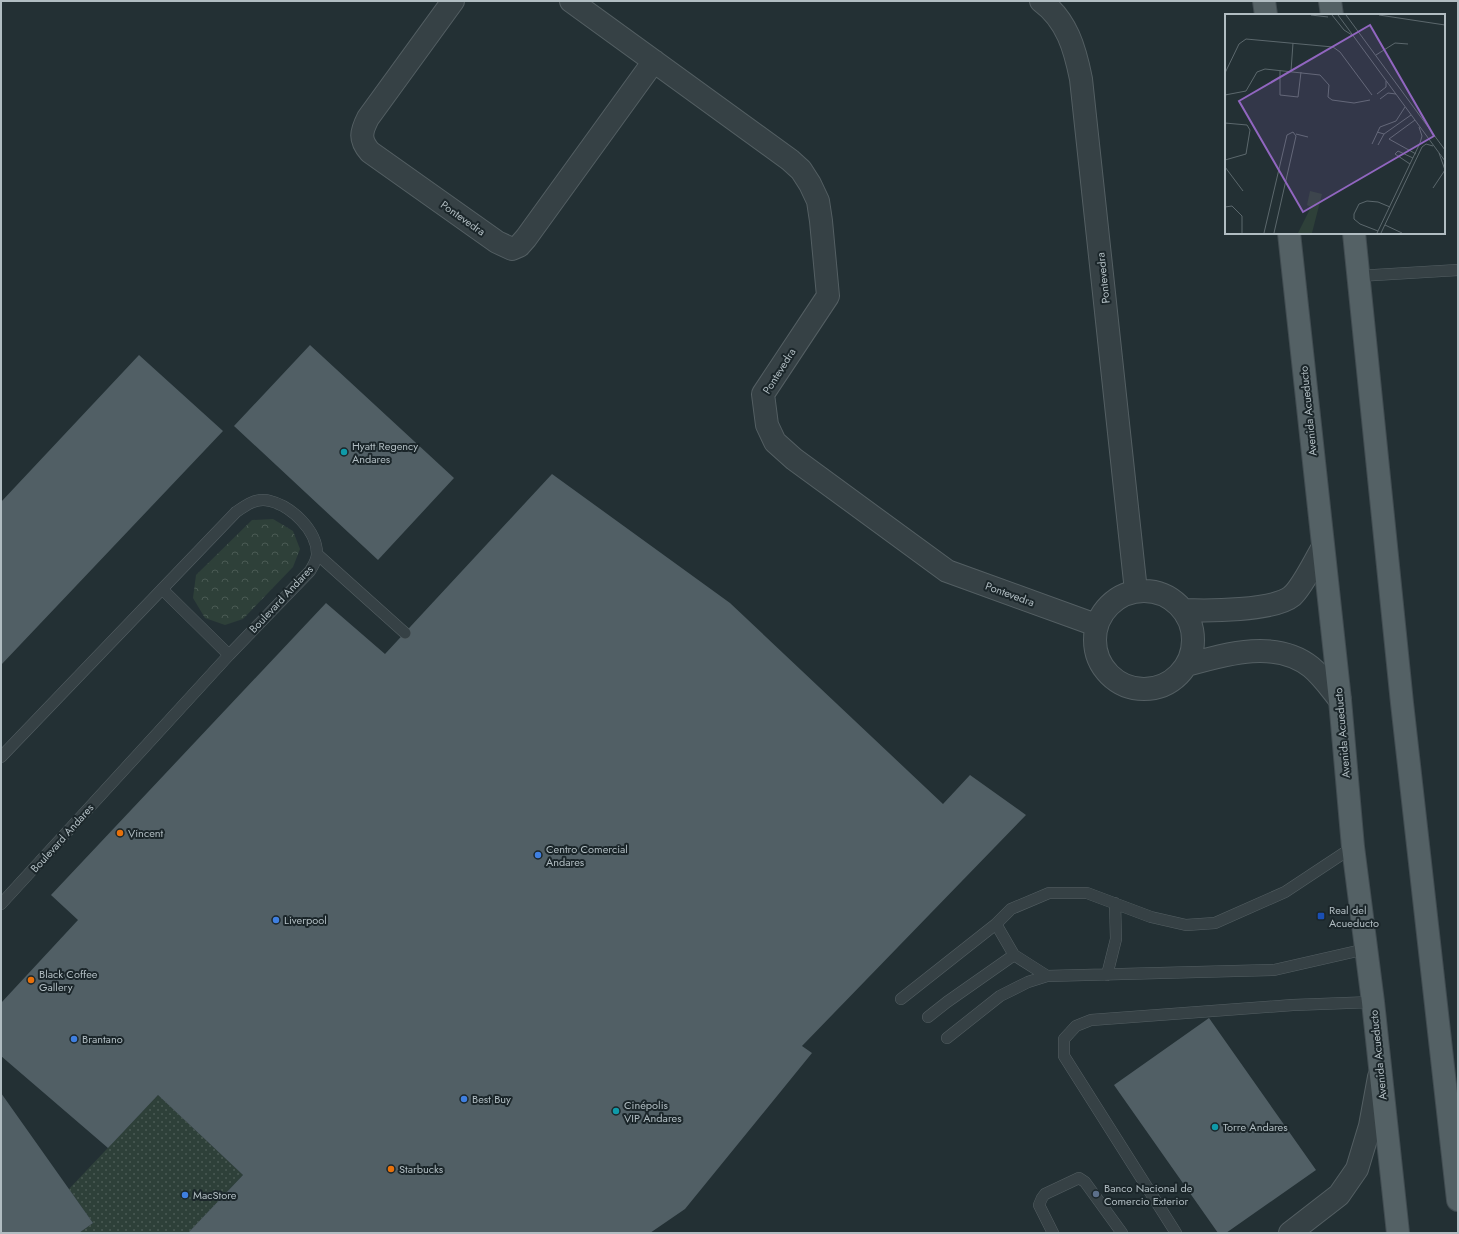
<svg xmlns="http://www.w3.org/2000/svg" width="1459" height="1234" font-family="Jost,sans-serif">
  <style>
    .grass { fill: url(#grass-dots) }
    .park { fill: url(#park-crowns) }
    .building { fill: #515f65 }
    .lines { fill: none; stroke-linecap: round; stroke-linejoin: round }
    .service-casing { stroke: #545f63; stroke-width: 12 }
    .minor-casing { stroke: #545f63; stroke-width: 24 }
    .primary-casing { stroke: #424d52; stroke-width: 24 }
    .service { stroke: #364145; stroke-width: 11 }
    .minor { stroke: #364145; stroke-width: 22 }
    .primary { stroke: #546165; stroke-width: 22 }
    .culture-dot { fill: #0f9aa8; stroke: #1b262a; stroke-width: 1.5 }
    .food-dot { fill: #e8710a; stroke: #1b262a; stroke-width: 1.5 }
    .shop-dot { fill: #3f7fe0; stroke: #1b262a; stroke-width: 1.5 }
    .transit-dot { fill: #1a4fb4; stroke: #1b262a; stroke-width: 1.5 }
    .service-dot { fill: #5c6f8a; stroke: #1b262a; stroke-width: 1.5 }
    .labels { text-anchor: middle; stroke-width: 4; stroke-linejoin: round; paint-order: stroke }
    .street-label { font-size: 11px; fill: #b1bdc2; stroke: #1b262a }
    .poi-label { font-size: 11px; fill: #b1bdc2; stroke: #1b262a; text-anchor: start }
    .inset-road { fill: none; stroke: #5c686d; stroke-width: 1 }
    .view { fill: #9166c0; fill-opacity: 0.15; stroke: #9166c0; stroke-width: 2 }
    .inset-edge { fill: none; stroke: #b1bdc2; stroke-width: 2 }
  </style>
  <defs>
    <pattern id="grass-dots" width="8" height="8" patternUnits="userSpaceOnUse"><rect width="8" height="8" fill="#2e4039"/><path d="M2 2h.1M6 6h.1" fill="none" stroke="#4a5a54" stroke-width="1.8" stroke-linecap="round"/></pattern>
    <pattern id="park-crowns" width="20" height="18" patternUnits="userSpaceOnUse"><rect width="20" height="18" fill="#2e4039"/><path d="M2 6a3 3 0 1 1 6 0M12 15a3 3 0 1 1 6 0" fill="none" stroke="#4a5a54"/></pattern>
  </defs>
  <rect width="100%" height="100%" fill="#233034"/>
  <path class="grass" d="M 158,1095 L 243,1175 L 188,1233 L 79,1233 L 93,1223 L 69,1189 Z"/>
  <path class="park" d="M 273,519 L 293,531 L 300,549 L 293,567 L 243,619 L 225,625 L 205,618 L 193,598 L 196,575 L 252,520 Z"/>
  <path class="building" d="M 310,345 L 454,478 L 378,560 L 234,426 Z
    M 139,355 L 223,431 L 1,665 L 1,502 Z
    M 552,474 L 730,603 L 943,804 L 970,775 L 1026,815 L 802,1046 L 812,1053 L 685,1209 L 650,1233 L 188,1233 L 243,1175 L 158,1095 L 108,1148 L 1,1056 L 1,1003 L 78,920 L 51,895 L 326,603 L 385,654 Z
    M 1209,1018 L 1316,1170 L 1226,1233 L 1218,1233 L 1114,1085 Z
    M 1,1093 L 93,1223 L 79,1233 L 1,1233 Z"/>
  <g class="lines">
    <defs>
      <path id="service" d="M 1358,276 L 1458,270
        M 317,554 L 405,633
        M 162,589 L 229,655
        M 1,757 L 236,512 C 246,505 257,497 270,501 C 291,506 317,530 317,554 C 317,560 313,566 310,571 L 229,655 L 1,904
        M 996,924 L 1014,955 L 1047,976 L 1274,970 L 1366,949
        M 1107,975 L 1116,939 L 1115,903
        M 901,999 L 996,924 L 1011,909 L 1049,893 L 1087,893 L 1151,917 L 1186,925 L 1215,923 L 1285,892 L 1353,847
        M 928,1017 L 947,1002 L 1014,955
        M 947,1038 L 1000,996 L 1028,982 L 1047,976
        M 1053,1233 L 1039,1205 L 1042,1198 L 1045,1194 L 1079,1178 L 1085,1182 L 1122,1233
        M 1176,1233 L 1064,1056 L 1064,1039 L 1076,1026 L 1091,1020 L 1293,1005 L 1373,1002"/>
      <path id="minor" d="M 453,1 L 368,118 C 361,132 359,139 370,152 L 497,242 L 512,249 L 519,246 L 526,238 L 654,61
        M 571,1 L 790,160 L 801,170 L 810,184 L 818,201 L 821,221 L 828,296 L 763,394 L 767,425 L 775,442 L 794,459 L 947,571 L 1096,625
        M 1041,1 C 1067,20 1075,49 1081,79 L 1136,591
        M1095 640a49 49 0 1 1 98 0a49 49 0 1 1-98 0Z
        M 1184,610 C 1207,611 1274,611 1292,596 C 1303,586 1315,560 1323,547
        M 1187,665 C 1226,654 1276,639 1311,667 C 1322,676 1331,689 1340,700
        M 1290,1233 L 1339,1195 L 1357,1169 L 1370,1126 L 1379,1077"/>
      <path id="primary" d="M 1264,1 L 1266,15
        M 1330,1 L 1332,15
        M 1289,233 L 1340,700 L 1353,847 L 1373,1002 L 1398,1233
        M 1354,233 L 1402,703 L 1458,1200"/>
    </defs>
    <use href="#service" class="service-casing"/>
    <use href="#minor" class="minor-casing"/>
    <use href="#primary" class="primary-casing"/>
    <use href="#service" class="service"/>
    <use href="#minor" class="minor"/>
    <use href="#primary" class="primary"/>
  </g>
  <g class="culture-dot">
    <circle cx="344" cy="452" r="4"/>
    <circle cx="616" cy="1111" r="4"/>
    <circle cx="1215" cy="1127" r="4"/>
  </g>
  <g class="food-dot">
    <circle cx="120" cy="833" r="4"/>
    <circle cx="31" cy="980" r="4"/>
    <circle cx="391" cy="1169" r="4"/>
  </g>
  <g class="shop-dot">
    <circle cx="538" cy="855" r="4"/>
    <circle cx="276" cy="920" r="4"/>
    <circle cx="74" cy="1039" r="4"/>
    <circle cx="464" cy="1099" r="4"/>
    <circle cx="185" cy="1195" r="4"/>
  </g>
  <rect class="transit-dot" x="1317" y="912" width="8" height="8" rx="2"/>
  <circle class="service-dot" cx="1096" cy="1194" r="4"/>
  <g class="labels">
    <g class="street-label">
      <text transform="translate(463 218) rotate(35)" y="4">Pontevedra</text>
      <text transform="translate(1103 278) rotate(-96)" y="4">Pontevedra</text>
      <text transform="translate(779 371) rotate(-58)" y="4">Pontevedra</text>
      <text transform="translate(1308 411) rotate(-96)" y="4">Avenida Acueducto</text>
      <text transform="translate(1010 594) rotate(20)" y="4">Pontevedra</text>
      <text transform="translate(281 599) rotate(-47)" y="4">Boulevard Andares</text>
      <text transform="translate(1342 733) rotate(-95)" y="4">Avenida Acueducto</text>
      <text transform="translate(62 838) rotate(-48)" y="4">Boulevard Andares</text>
      <text transform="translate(1378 1055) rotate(-96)" y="4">Avenida Acueducto</text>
    </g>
    <g class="poi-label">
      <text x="352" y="450">Hyatt Regency<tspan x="352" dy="13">Andares</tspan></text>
      <text x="128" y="837">Vincent</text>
      <text x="546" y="853">Centro Comercial<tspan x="546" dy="13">Andares</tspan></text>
      <text x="1329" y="914">Real del<tspan x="1329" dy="13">Acueducto</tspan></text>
      <text x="284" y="924">Liverpool</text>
      <text x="39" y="978">Black Coffee<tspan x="39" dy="13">Gallery</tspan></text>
      <text x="82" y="1043">Brantano</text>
      <text x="472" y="1103">Best Buy</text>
      <text x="624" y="1109">Cinépolis<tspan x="624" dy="13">VIP Andares</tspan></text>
      <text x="1223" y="1131">Torre Andares</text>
      <text x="399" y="1173">Starbucks</text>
      <text x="1104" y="1192">Banco Nacional de<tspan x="1104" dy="13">Comercio Exterior</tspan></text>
      <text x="193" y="1199">MacStore</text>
    </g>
  </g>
  <g transform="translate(1225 14)">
    <rect width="220" height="220" fill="#233034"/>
    <path d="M 85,177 L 97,180 L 87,219 L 73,219 L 86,193 L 82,191 Z" fill="#2e4039"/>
    <path class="inset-road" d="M 86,1 L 103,3M 107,1 L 119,16 L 127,21M 113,1 L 220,147M 121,1 L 220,136M 154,1 L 220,11M 151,41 L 170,29 L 183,30M 55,56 L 55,81 L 73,83 L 76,58M 66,57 L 68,29M 0,59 L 14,30 L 21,25 L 108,33 L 115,38 L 147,81M 152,80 L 161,73 L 161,67M 0,81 L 21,77 L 32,58 L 40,55 L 95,61 L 104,71 L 103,83 L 107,86 L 129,89 L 145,86M 155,85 L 163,79 L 171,80M 190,106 L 164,125 L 191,140M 0,109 L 22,111 L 25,116 L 21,140 L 0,146M 152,118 L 159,120 L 186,101M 71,120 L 83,123M 147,130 L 155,113 L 171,107 L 180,93M 153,131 L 159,120M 185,150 L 170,140 L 173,137 L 188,144M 0,153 L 18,177M 208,174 L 220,156 L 214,139M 0,193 L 7,192 L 17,202 L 17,219M 160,211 L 177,219M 153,217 L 135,210 L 129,205 L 129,200 L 134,190 L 142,187 L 153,188 L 165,193M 39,219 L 62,121 L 68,118 L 71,122 L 49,219M 152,219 L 195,129 L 197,122 L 194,113M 156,219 L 197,133 L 201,130 L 208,132"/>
    <path class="view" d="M 145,11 L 209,122 L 78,198 L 14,87 Z"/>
    <rect width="220" height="220" class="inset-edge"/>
  </g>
  <rect width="1459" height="1234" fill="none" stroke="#b1bdc2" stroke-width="4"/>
</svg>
